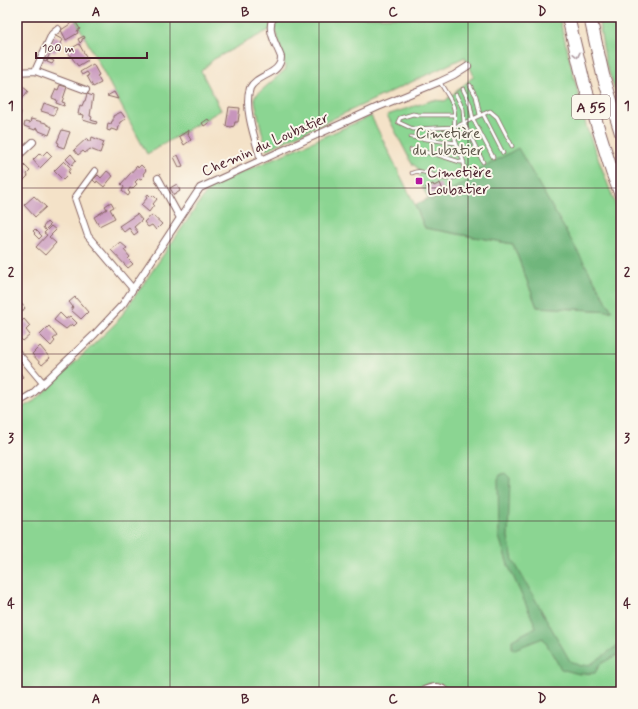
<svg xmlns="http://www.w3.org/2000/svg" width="638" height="709" font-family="Mynerve,sans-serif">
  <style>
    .green { fill: #8bd592; stroke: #6a7a5e }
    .forest { fill: #70b67c; stroke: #5d6a54 }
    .building { fill: #c795bc }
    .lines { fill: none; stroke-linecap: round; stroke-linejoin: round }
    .lane-casing { stroke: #866362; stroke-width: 4.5 }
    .street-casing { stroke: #866362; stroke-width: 8 }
    .highway-casing { stroke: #866362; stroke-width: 14 }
    .lane { stroke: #fff; stroke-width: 3 }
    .street { stroke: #fff; stroke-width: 6 }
    .highway { stroke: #fff; stroke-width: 12 }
    .oneway { stroke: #ae9aa0 }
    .grid { fill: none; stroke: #4a1f2b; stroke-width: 1; stroke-opacity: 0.55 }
    .poi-dot { fill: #b5179e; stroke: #fbf7ec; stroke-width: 1.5 }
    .labels { text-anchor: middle; stroke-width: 4; stroke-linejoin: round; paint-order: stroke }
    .shield { fill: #fbf7ec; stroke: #7f6065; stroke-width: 1 }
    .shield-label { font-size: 14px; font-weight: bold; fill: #4a1f2b }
    .park-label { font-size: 15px; fill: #5e564a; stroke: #fbf7ec }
    .street-label { font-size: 15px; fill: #4a1f2b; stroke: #fbf7ec }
    .poi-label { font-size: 15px; fill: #4a1f2b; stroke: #fbf7ec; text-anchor: start }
    .neatline { fill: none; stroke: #4a1f2b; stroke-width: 1.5 }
    .grid-label { font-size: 13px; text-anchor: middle; font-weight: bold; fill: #4a1f2b }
  </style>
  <rect width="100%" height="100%" fill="#fbf7ec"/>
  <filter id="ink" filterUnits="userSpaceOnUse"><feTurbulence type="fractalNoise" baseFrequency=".025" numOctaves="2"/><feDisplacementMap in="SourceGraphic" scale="8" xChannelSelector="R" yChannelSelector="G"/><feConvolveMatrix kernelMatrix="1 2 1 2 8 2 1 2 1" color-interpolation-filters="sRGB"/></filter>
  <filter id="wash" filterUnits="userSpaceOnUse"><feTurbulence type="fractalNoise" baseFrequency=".012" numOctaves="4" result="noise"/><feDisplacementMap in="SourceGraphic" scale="16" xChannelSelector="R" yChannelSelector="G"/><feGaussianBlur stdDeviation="0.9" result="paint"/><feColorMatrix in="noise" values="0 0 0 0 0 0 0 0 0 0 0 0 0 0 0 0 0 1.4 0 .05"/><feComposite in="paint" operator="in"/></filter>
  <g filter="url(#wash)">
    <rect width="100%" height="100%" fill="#f4e2c8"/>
    <path class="green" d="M 74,17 L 559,17 L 587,129 L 621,219 L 621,692 L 451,692 C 437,676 426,685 409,692 L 17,692 L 17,410 L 36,400 L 117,322 L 211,186 L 371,116 L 415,205 L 425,228 L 513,244 L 537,307 L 612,311 L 474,173 L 464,183 L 430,201 C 427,195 421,187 420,180 C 418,173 422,169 412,164 L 387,115 L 433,100 L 445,101 L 474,76 L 465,57 L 266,150 L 254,97 L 286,69 L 275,27 L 214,59 L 201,71 L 221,110 L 147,154 Z
      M 598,17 L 621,17 L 621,107 L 606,64 Z"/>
    <path class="forest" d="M 518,148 L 612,311 L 537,307 L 513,244 L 425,228 L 415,205 L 429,198 L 431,201 L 464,183 L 474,173 Z
      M 505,473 L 510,478 L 508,537 L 513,560 L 570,661 L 580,666 L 591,664 L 621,643 L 621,653 L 600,664 L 595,673 L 579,674 L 561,669 L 543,638 L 512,650 L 512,640 L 536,627 L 508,565 L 499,537 L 498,479 L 500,475 Z"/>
    <g id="blocks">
      <path class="building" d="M 75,21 L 80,29 L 77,31 L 78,33 L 66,40 L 61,30 Z
        M 54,35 L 63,40 L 55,53 L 51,51 L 46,62 L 42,60 Z
        M 84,36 L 85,38 L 82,39 L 82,41 L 80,43 L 78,39 Z
        M 79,44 L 88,60 L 78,66 L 67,51 Z
        M 48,59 L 54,61 L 52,64 L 47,62 Z
        M 93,64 L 99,75 L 97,76 L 101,83 L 93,87 L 87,76 L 89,75 L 87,72 L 82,75 L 80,72 Z
        M 17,82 L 28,91 L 22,99 L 19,96 L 17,99 Z
        M 60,85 L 67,87 L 62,102 L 65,103 L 64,106 L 56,103 L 57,100 L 52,98 L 56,89 L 58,90 Z
        M 114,92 L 118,99 L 107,96 Z
        M 87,94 L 93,96 L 90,116 L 92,117 L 91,120 L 97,122 L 96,124 L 83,120 L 84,115 L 78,114 L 80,105 L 82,106 L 84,101 L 85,101 Z
        M 44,103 L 57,108 L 54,115 L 41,111 Z
        M 229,107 L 240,108 L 238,122 L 235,122 L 234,126 L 231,127 L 226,126 Z
        M 17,111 L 21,112 L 19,119 L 17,119 Z
        M 121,112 L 126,119 L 120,122 L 118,131 L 111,129 L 110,131 L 107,130 L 108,123 L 111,124 L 112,121 L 113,121 L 113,116 Z
        M 31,119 L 46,123 L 46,124 L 52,127 L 49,135 L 39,131 L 39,130 L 36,128 L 35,130 L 24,126 L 25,122 L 30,123 Z
        M 208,119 L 210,122 L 204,126 L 202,123 Z
        M 62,130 L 70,132 L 64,148 L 58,146 L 59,143 L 57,142 Z
        M 189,130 L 188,135 L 191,140 L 184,145 L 180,137 L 179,138 L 178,137 Z
        M 92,137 L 104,142 L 100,153 L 90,149 L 85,153 L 83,151 L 78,155 L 74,150 L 87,138 L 88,141 L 91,141 Z
        M 47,151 L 52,156 L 40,168 L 33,160 L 40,153 L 42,156 Z
        M 71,154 L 76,160 L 72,165 L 66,159 Z
        M 178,155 L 183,166 L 179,167 L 174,157 Z
        M 64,161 L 71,168 L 68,172 L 70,173 L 63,180 L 54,171 Z
        M 23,164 L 30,171 L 27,174 L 28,176 L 19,185 L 17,186 L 17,171 Z
        M 141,165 L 146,170 L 143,174 L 145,175 L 141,179 L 139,178 L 135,182 L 137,184 L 132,189 L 130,188 L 128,191 L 130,193 L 128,196 L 122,191 L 124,187 L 121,184 L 137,166 L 138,168 Z
        M 107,171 L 113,176 L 104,187 L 97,181 L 96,183 L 93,180 L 98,175 L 101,178 Z
        M 440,183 L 443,190 L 430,196 L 426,187 L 433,184 L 434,186 Z
        M 177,184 L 180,191 L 174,195 L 170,188 Z
        M 148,194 L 151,197 L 153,195 L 157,199 L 153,204 L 154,205 L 149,212 L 141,205 L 147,198 L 146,197 Z
        M 34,196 L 46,207 L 35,217 L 24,205 Z
        M 111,202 L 114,207 L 110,209 L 115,218 L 99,226 L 94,217 L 107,209 L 105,206 Z
        M 17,210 L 21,215 L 18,218 L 17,217 Z
        M 137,214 L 142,220 L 134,227 L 138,232 L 134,235 L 129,228 L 124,232 L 119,226 Z
        M 152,215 L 162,224 L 156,230 L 152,225 L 148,227 L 144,222 Z
        M 47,222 L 50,225 L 45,230 L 43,227 Z
        M 51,226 L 56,230 L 49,237 L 56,243 L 45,255 L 36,247 L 47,235 L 44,233 Z
        M 35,229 L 42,236 L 39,239 L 34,234 L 35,233 L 33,231 Z
        M 120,242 L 127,248 L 124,250 L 130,257 L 128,259 L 133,264 L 128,268 L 111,250 Z
        M 75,297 L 88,312 L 81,319 L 71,310 L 73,307 L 69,302 Z
        M 20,302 L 25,308 L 17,318 L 17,305 Z
        M 60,313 L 66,319 L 70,316 L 77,323 L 74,326 L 72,324 L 66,329 L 54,320 Z
        M 24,319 L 30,326 L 26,330 L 30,335 L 23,341 L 17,335 L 17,330 L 20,327 L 18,325 Z
        M 49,326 L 57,336 L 53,339 L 55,341 L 51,346 L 40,335 Z
        M 40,346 L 50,358 L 42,365 L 32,354 Z
        M 17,368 L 23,377 L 18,381 L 17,380 Z"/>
    </g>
  </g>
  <g filter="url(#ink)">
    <use href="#blocks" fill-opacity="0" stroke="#866362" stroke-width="1"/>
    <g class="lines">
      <defs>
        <path id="lane" d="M 470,85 L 476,96 L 480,115
          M 463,89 L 470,104 L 473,119 L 493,157
          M 456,95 L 463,109 L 464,123 L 483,162
          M 483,114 L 503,153
          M 454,115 L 418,115 L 413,114 L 400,118 L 398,122 L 413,129 L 455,127 L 490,111 L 497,117 L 512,146
          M 411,137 L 456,143
          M 411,150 L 435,154 L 460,162 L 464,162
          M 412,173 C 425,167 439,182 453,178 C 476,172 457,151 455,139 C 453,130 456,119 454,109 C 453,101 443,89 440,82"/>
        <path id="street" d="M 17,25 L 18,17
          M 35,71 L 52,34 L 58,29
          M 17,72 L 35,71 L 86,90
          M 17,157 L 33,142
          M 261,160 C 256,142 243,107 250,88 C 257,74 281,75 281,57 C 277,46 265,28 274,17
          M 95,171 L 75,198 L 88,236 L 133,289
          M 158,178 L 180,218
          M 17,352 L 43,383
          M 17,403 L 32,394 L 95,334 L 123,304 L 200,188 L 378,107 L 439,82 L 454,75 L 468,66
          M 419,692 C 429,688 438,683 447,692"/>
        <path id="highway" d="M 568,17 L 584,83 L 612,172 L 621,195
          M 590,17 L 603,75 L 621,133"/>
      </defs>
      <use href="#lane" class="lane-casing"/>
      <use href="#street" class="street-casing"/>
      <use href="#highway" class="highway-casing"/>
      <use href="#lane" class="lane"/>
      <use href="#street" class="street"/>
      <use href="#highway" class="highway"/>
    </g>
    <defs><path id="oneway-chevron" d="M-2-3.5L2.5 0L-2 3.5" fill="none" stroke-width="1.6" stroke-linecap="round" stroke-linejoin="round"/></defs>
    <use class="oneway" href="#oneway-chevron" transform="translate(577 55) rotate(77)"/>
  </g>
  <path class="grid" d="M 170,17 L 170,692M 319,17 L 319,692M 468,17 L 468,692M 17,188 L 621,188M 17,354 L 621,354M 17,521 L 621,521"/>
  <rect class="poi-dot" x="415" y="177" width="8" height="8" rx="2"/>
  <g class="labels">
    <rect class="shield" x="572" y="95" width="38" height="24" rx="3"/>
    <g class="shield-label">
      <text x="591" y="112">A 55</text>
    </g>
    <g class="park-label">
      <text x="448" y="138">Cimetière<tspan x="448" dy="17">du Lubatier</tspan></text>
    </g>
    <g class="street-label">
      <text transform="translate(265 144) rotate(-24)" y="5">Chemin du Loubatier</text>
    </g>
    <g class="poi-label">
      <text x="427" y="177">Cimetière<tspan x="427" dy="17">Loubatier</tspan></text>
    </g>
  </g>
  <rect width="638" height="709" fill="none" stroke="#fbf7ec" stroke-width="44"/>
  <path d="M36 52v6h111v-6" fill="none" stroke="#4a1f2b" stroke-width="2"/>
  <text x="42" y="52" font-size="12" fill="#4a1f2b" stroke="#fbf7ec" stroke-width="3" paint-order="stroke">100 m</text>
  <rect x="22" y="22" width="594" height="665" class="neatline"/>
  <g class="grid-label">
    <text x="96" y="16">A</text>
    <text x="245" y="16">B</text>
    <text x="393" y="16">C</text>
    <text x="542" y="16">D</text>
    <text x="11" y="110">1</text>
    <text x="627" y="110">1</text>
    <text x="11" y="276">2</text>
    <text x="627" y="276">2</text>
    <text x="11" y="442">3</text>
    <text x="627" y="442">3</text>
    <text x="11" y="608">4</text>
    <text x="627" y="608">4</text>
    <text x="96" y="703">A</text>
    <text x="245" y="703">B</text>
    <text x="393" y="703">C</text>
    <text x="542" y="703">D</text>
  </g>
</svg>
